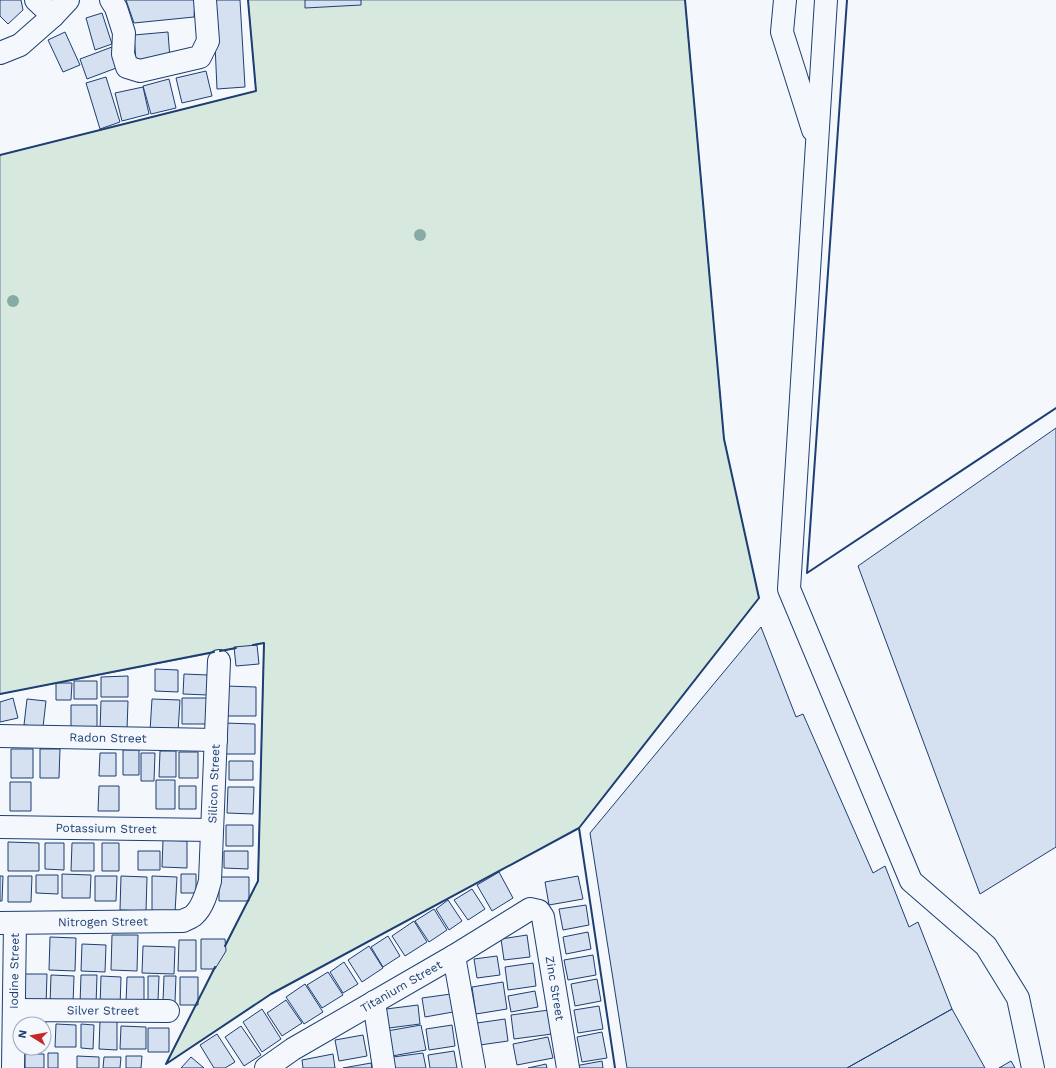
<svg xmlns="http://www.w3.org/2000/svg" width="1056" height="1068" font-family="'Work Sans',sans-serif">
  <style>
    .green { fill: #d7e8df; stroke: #687fa3 }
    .building { fill: #d5e0f0; stroke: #1d3f73 }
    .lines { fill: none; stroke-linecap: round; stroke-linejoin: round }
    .minor-casing { stroke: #1d3f73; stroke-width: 24 }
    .minor { stroke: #f4f7fb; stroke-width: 22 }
    .wall { stroke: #1d3f73; stroke-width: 2 }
    .tree { fill: #86aba6 }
    .labels { text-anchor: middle; stroke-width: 3; stroke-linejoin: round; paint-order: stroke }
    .street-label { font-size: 12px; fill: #1d3f73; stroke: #f4f7fb }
  </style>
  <rect width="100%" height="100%" fill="#f4f7fb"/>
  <path class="green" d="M 248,0 L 685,0 L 724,439 L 759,598 L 579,828 L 271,994 L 166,1064 L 258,881 L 264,643 L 0,694 L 0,155 L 256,91 Z"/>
  <path class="building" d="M 0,0 L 21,0 L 23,10 L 8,24 L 0,16 Z
    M 126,0 L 195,0 L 194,17 L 134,23 Z
    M 213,0 L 240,0 L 245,87 L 217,89 Z
    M 305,0 L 361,0 L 361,5 L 305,8 Z
    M 102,13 L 112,44 L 95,50 L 86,18 Z
    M 65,32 L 80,65 L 63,72 L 48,40 Z
    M 168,32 L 170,59 L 136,61 L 134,35 Z
    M 112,47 L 119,67 L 87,79 L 80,59 Z
    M 206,71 L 212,96 L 182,103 L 176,78 Z
    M 106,77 L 120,122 L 100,129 L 86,83 Z
    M 169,79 L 176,108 L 151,114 L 143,86 Z
    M 143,87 L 149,114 L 122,121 L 115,93 Z
    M 1056,428 L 1056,847 L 980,894 L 858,566 Z
    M 761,627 L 796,717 L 803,714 L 873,873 L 885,866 L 909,927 L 918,922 L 952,1009 L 847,1068 L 627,1068 L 590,833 Z
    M 257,645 L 259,664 L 236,666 L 234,647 Z
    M 155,669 L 178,670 L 178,692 L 155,691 Z
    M 184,674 L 208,675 L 208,695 L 183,694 Z
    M 128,676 L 128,697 L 101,697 L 101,677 Z
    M 74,681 L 97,681 L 97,699 L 74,699 Z
    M 56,683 L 72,683 L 71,700 L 56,700 Z
    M 225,686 L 256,687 L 256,716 L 224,716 Z
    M 13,698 L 18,718 L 0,722 L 0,702 Z
    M 182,698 L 210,698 L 210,724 L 182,724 Z
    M 27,699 L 46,701 L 43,727 L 24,725 Z
    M 152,699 L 180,700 L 178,732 L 150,731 Z
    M 101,701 L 128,701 L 127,730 L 100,730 Z
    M 71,705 L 97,705 L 97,729 L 71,728 Z
    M 224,723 L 255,724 L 255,754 L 224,754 Z
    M 11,749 L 33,749 L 33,778 L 11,778 Z
    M 40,749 L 60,749 L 59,778 L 40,778 Z
    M 123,750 L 139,750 L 139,775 L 123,775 Z
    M 160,751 L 176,751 L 176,777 L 159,777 Z
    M 179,752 L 198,752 L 198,778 L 179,778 Z
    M 100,753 L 116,753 L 116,776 L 99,776 Z
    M 141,753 L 155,753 L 154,781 L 141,781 Z
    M 229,761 L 253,761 L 253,780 L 229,780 Z
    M 156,780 L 175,780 L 175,809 L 156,809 Z
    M 10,782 L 31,782 L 31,811 L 10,811 Z
    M 99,786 L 119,786 L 119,811 L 98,811 Z
    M 179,786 L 196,786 L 196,809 L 179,809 Z
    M 228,787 L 254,787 L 253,814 L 227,813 Z
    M 226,825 L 253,825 L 253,846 L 226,846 Z
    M 163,840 L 187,841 L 187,868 L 162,867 Z
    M 8,842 L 39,843 L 39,871 L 8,871 Z
    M 45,843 L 64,843 L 64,870 L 45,869 Z
    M 72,843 L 94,843 L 94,871 L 71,871 Z
    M 102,843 L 119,843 L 119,871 L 102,871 Z
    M 138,851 L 160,851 L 160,870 L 138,870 Z
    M 224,851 L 248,851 L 248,869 L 224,868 Z
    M 499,872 L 513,898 L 492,911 L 477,885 Z
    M 62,874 L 91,875 L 90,898 L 62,898 Z
    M 181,874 L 196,874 L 196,893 L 181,893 Z
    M 36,875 L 58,875 L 58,894 L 36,893 Z
    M 0,876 L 3,876 L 2,901 L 0,901 Z
    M 8,876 L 32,876 L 31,902 L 8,902 Z
    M 95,876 L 117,876 L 116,901 L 95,901 Z
    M 121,876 L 147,877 L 146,911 L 120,910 Z
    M 152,876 L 177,877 L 175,913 L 152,912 Z
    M 578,876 L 583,899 L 549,905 L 545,882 Z
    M 219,877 L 249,877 L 249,901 L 219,901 Z
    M 472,889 L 485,909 L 468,920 L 454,900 Z
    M 448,900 L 462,921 L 449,930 L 436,909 Z
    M 586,905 L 589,925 L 563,930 L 559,909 Z
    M 434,909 L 447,930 L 429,942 L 415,921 Z
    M 414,921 L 427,942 L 405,956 L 392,936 Z
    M 588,932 L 591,949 L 566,954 L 563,937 Z
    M 112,935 L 138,935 L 137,971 L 111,970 Z
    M 527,935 L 530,957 L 504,960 L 501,939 Z
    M 388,936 L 400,956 L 383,967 L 371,947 Z
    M 50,937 L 76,938 L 75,971 L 49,970 Z
    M 201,939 L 225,939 L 226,951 L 215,969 L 201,969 Z
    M 179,940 L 196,940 L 196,971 L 178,971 Z
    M 82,944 L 106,945 L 105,972 L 81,971 Z
    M 143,946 L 175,947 L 174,974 L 142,973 Z
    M 369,946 L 383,968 L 362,982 L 348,960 Z
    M 593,955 L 596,975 L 568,980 L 564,960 Z
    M 497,956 L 500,975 L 477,978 L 474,959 Z
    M 344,962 L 358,984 L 343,993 L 330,972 Z
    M 533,963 L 536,986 L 508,990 L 505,967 Z
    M 328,972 L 343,995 L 322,1008 L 307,985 Z
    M 24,974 L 47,974 L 46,1006 L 23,1006 Z
    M 51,975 L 74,976 L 73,1004 L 50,1004 Z
    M 81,975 L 97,975 L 96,1005 L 80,1004 Z
    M 101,976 L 121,977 L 120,1007 L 100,1007 Z
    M 148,976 L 159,976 L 158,1001 L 148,1001 Z
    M 164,976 L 176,976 L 175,1002 L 163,1001 Z
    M 127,977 L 144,977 L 144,1003 L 126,1003 Z
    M 180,977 L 198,977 L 198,1005 L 180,1005 Z
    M 597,979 L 601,1001 L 575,1006 L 571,984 Z
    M 503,982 L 507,1009 L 476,1014 L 472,987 Z
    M 305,984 L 323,1012 L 304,1024 L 286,997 Z
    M 535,991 L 538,1007 L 511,1012 L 508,996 Z
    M 451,994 L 453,1012 L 425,1017 L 422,998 Z
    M 286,1000 L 302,1023 L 282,1036 L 267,1013 Z
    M 418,1005 L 420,1024 L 389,1028 L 386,1009 Z
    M 599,1006 L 603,1029 L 578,1033 L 574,1010 Z
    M 262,1009 L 281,1039 L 262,1052 L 243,1022 Z
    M 952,1009 L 985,1068 L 847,1068 Z
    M 549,1010 L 552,1034 L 514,1039 L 511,1015 Z
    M 26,1018 L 46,1018 L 45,1050 L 25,1050 L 25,1048 L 44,1048 L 44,1024 L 26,1024 Z
    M 505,1019 L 508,1041 L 480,1045 L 477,1023 Z
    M 100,1020 L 117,1020 L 117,1050 L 99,1049 Z
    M 56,1024 L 76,1025 L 76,1047 L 55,1047 Z
    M 81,1024 L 94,1025 L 93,1049 L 81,1048 Z
    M 421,1025 L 426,1050 L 392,1056 L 387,1031 Z
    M 452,1025 L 455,1046 L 429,1050 L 426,1029 Z
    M 121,1026 L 146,1027 L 146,1049 L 120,1049 Z
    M 241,1026 L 261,1055 L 244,1066 L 225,1037 Z
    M 148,1028 L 169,1028 L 169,1052 L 148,1052 Z
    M 602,1032 L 607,1058 L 582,1062 L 577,1037 Z
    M 217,1034 L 235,1062 L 225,1068 L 214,1068 L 200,1045 Z
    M 363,1035 L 367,1056 L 339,1061 L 335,1040 Z
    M 548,1037 L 553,1058 L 517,1065 L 513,1044 Z
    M 454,1051 L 457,1068 L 430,1068 L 428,1055 Z
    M 48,1053 L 58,1053 L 58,1068 L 48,1068 Z
    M 423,1053 L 426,1068 L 394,1068 L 393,1057 Z
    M 25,1054 L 44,1054 L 44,1068 L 25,1068 Z
    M 333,1054 L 335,1068 L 303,1068 L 302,1060 Z
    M 77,1056 L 99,1057 L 99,1068 L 77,1068 Z
    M 126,1056 L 142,1056 L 141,1068 L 126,1068 Z
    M 104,1057 L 121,1057 L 120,1068 L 103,1068 Z
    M 191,1057 L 204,1068 L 181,1068 Z
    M 602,1061 L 603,1068 L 575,1068 L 575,1066 Z
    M 1011,1061 L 1015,1068 L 999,1068 Z
    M 371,1063 L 372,1068 L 343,1068 Z
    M 546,1064 L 547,1068 L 528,1068 Z"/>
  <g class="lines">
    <defs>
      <g id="minor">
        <path d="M 36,0 L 53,16"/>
        <path d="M 111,0 L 116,8 L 124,33 L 123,54 L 127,67 L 140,71 L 200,57 L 208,41 L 205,0"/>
        <path d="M 785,0 L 782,32 L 813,130"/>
        <path d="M 826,0 L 789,589 L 911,881 L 986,946 L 1018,998 L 1033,1068"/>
        <path d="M 0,53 L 20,45 L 53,16 L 68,0"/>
        <path id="s1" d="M 0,736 L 216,740"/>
        <path id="s2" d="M 0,827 L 212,830"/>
        <path id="s3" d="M 0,923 L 183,921 C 186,919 191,918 194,915 C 203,907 207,892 210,881 L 219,661"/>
        <path d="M 454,956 L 474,1068"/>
        <path d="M 374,1002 L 384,1068"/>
        <path id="s4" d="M 14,1010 L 168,1011"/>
        <path id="s5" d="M 13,1068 L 15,923"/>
        <path id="s6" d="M 266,1068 L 293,1049 L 454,956 L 530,909 L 539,911 L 543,917 L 568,1068"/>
      </g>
    </defs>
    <use href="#minor" class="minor-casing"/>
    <use href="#minor" class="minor"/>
    <path class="wall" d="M 847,0 L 807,573 L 1056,408
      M 0,155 L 256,91 L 248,0
      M 220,651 L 236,648
      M 0,694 L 214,652
      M 579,828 L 615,1068
      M 225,946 L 258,881 L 264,643 L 253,645
      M 215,967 L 166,1064 L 271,994 L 579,828 L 759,598 L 724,439 L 685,0"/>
  </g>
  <g class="tree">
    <circle cx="420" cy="235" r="6"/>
    <circle cx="13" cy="301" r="6"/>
  </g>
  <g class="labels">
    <g class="street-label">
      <text dy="4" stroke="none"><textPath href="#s1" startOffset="108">Radon Street</textPath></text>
      <text dy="4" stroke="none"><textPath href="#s3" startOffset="331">Silicon Street</textPath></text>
      <text dy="4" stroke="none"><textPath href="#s2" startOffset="106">Potassium Street</textPath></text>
      <text dy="4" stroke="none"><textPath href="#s3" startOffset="103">Nitrogen Street</textPath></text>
      <text dy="4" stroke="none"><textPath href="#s5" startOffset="97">Iodine Street</textPath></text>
      <text dy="4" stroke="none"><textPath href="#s6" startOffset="158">Titanium Street</textPath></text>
      <text dy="4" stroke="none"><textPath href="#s6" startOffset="397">Zinc Street</textPath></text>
      <text dy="4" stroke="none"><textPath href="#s4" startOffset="89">Silver Street</textPath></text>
    </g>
  </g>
  <g transform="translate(32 1036) rotate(281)"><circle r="19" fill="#f4f7fb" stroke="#9eadc5"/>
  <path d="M0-3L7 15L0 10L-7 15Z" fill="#c62828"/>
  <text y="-6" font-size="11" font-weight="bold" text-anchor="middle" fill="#1d3f73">N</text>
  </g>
</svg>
